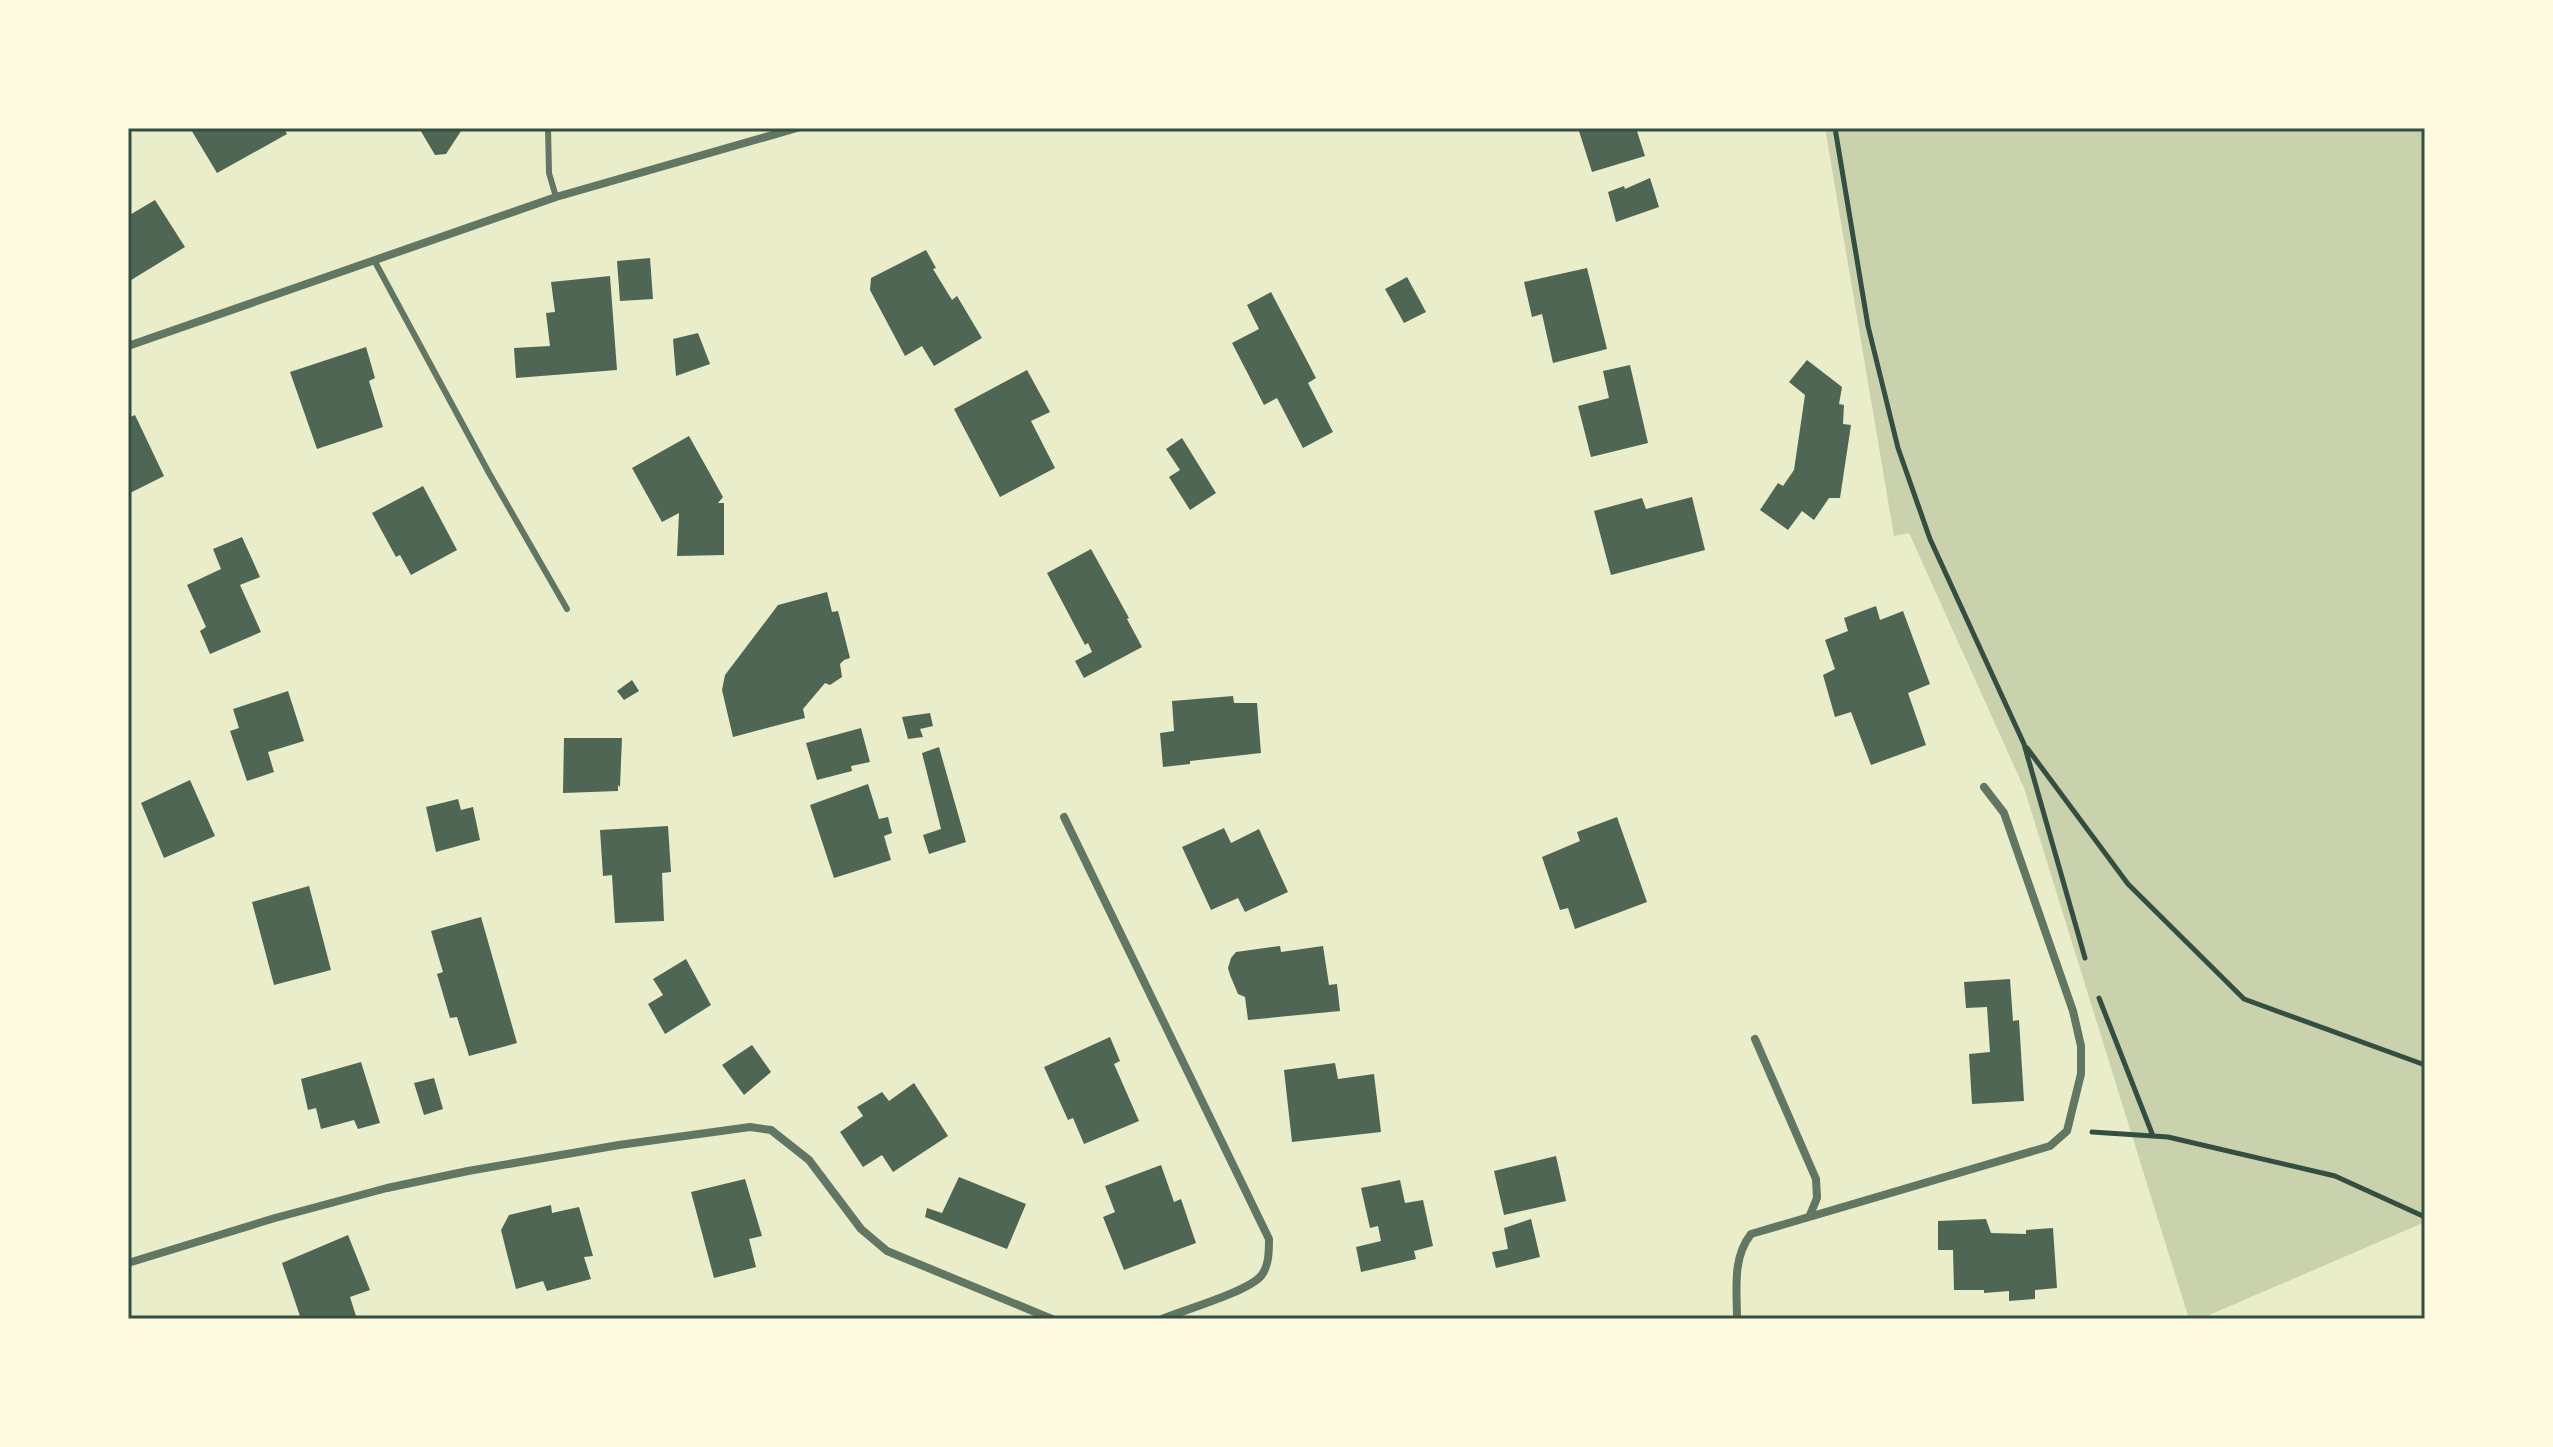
<svg xmlns="http://www.w3.org/2000/svg" width="2553" height="1447" font-family="'Sofia Sans Condensed',sans-serif">
  <style>
    .green { fill: #cad2ad }
    .building { fill: #4f6655 }
    .lines { fill: none; stroke-linecap: round; stroke-linejoin: round }
    .path { stroke: #344e41; stroke-width: 5 }
    .service { stroke: #617663; stroke-width: 6 }
    .minor { stroke: #617663; stroke-width: 8 }
    .neatline { fill: none; stroke: #344e41; stroke-width: 3 }
  </style>
  <rect width="100%" height="100%" fill="#e9edc9"/>
  <path class="green" d="M 1825,128 L 2425,128 L 2425,1222 L 2200,1319 L 2189,1319 L 2024,788 L 1909,533 L 1894,536 Z"/>
  <path class="building" d="M 190,128 L 284,128 L 287,134 L 217,173 Z
    M 419,128 L 463,128 L 446,154 L 435,155 Z
    M 1578,128 L 1636,128 L 1645,156 L 1592,172 Z
    M 1650,178 L 1659,207 L 1616,222 L 1608,192 L 1624,186 L 1625,189 Z
    M 155,200 L 185,247 L 128,282 L 128,216 Z
    M 926,250 L 936,268 L 933,269 L 952,300 L 957,296 L 982,338 L 934,366 L 922,346 L 905,356 L 870,290 L 871,278 Z
    M 650,258 L 653,299 L 620,301 L 617,261 Z
    M 1587,268 L 1607,349 L 1553,363 L 1542,314 L 1532,317 L 1524,282 Z
    M 610,276 L 617,370 L 516,378 L 514,348 L 550,346 L 546,313 L 555,312 L 551,282 Z
    M 1407,277 L 1426,312 L 1404,323 L 1385,289 Z
    M 1271,292 L 1316,378 L 1308,383 L 1333,432 L 1303,448 L 1277,398 L 1264,405 L 1232,343 L 1259,329 L 1247,305 Z
    M 698,333 L 710,364 L 676,376 L 673,339 Z
    M 366,347 L 375,378 L 369,381 L 383,427 L 317,449 L 290,372 Z
    M 1807,360 L 1842,387 L 1839,404 L 1844,405 L 1843,424 L 1851,425 L 1840,498 L 1829,498 L 1814,520 L 1802,511 L 1788,530 L 1760,510 L 1778,483 L 1783,486 L 1794,470 L 1805,395 L 1789,382 Z
    M 1630,365 L 1648,443 L 1591,457 L 1578,406 L 1609,398 L 1603,371 Z
    M 1027,370 L 1050,412 L 1031,421 L 1055,468 L 1000,497 L 954,409 Z
    M 135,415 L 164,476 L 128,494 L 128,418 Z
    M 689,436 L 723,497 L 718,503 L 724,503 L 724,555 L 677,556 L 679,513 L 662,522 L 632,468 Z
    M 1182,438 L 1216,493 L 1190,510 L 1169,477 L 1180,470 L 1166,449 Z
    M 423,486 L 457,550 L 411,575 L 400,555 L 396,557 L 372,513 Z
    M 1692,497 L 1705,550 L 1611,575 L 1594,511 L 1642,498 L 1646,509 Z
    M 242,537 L 260,577 L 240,585 L 261,632 L 210,654 L 200,631 L 206,627 L 187,585 L 221,569 L 213,549 Z
    M 1091,549 L 1129,618 L 1127,619 L 1142,647 L 1084,678 L 1075,661 L 1092,652 L 1088,643 L 1085,645 L 1047,573 Z
    M 827,592 L 832,612 L 838,611 L 850,658 L 844,660 L 840,664 L 842,677 L 830,685 L 825,683 L 803,709 L 805,718 L 733,737 L 722,690 L 725,675 L 778,605 Z
    M 1876,606 L 1880,620 L 1903,611 L 1930,684 L 1908,693 L 1926,745 L 1871,765 L 1851,712 L 1835,717 L 1823,675 L 1835,669 L 1825,640 L 1848,631 L 1844,618 Z
    M 632,680 L 639,691 L 624,700 L 617,691 Z
    M 288,691 L 304,741 L 268,752 L 274,772 L 247,781 L 230,731 L 239,728 L 233,709 Z
    M 1233,696 L 1234,703 L 1257,703 L 1261,753 L 1190,761 L 1190,764 L 1163,767 L 1160,733 L 1174,731 L 1172,701 Z
    M 930,713 L 933,726 L 920,729 L 923,737 L 908,739 L 902,717 Z
    M 861,728 L 870,762 L 851,766 L 852,771 L 817,780 L 806,743 Z
    M 564,738 L 622,738 L 620,787 L 618,785 L 618,791 L 563,793 Z
    M 939,747 L 966,842 L 929,854 L 923,835 L 941,829 L 922,753 Z
    M 190,780 L 215,836 L 164,858 L 141,803 Z
    M 868,784 L 879,819 L 888,817 L 892,833 L 884,836 L 891,860 L 834,878 L 810,805 Z
    M 458,799 L 461,810 L 473,807 L 480,840 L 436,852 L 426,807 Z
    M 1617,817 L 1647,902 L 1575,929 L 1568,908 L 1560,910 L 1542,857 L 1580,841 L 1577,832 Z
    M 668,826 L 671,872 L 662,873 L 664,921 L 615,923 L 612,875 L 603,876 L 600,830 Z
    M 1224,828 L 1231,843 L 1259,829 L 1288,892 L 1245,912 L 1238,898 L 1211,910 L 1182,847 Z
    M 309,886 L 331,970 L 274,985 L 252,902 Z
    M 481,917 L 517,1043 L 469,1056 L 457,1017 L 450,1018 L 437,974 L 443,972 L 431,931 Z
    M 1280,946 L 1281,952 L 1323,946 L 1329,985 L 1337,984 L 1340,1011 L 1248,1020 L 1245,997 L 1238,994 L 1230,975 L 1228,968 L 1231,958 L 1236,952 Z
    M 686,959 L 711,1005 L 665,1034 L 648,1004 L 663,995 L 653,979 Z
    M 2010,979 L 2013,1021 L 2019,1020 L 2024,1101 L 1972,1104 L 1969,1054 L 1990,1052 L 1987,1007 L 1966,1008 L 1964,982 Z
    M 1110,1037 L 1120,1061 L 1114,1064 L 1139,1121 L 1084,1144 L 1073,1118 L 1068,1120 L 1044,1067 Z
    M 752,1045 L 771,1072 L 744,1095 L 722,1065 Z
    M 361,1062 L 380,1123 L 358,1129 L 354,1120 L 321,1129 L 316,1108 L 308,1110 L 301,1079 Z
    M 1335,1063 L 1338,1079 L 1374,1074 L 1381,1132 L 1292,1142 L 1284,1070 Z
    M 434,1078 L 443,1109 L 424,1115 L 414,1083 Z
    M 914,1083 L 948,1136 L 893,1172 L 882,1155 L 863,1167 L 840,1132 L 863,1116 L 857,1107 L 882,1092 L 889,1101 Z
    M 1556,1156 L 1566,1201 L 1504,1215 L 1494,1171 Z
    M 1161,1165 L 1174,1202 L 1181,1199 L 1196,1243 L 1124,1270 L 1103,1217 L 1115,1212 L 1105,1186 Z
    M 959,1177 L 1026,1204 L 1007,1249 L 925,1217 L 927,1208 L 942,1213 Z
    M 745,1179 L 762,1236 L 749,1239 L 756,1267 L 714,1278 L 691,1192 Z
    M 1400,1180 L 1405,1203 L 1423,1200 L 1433,1246 L 1414,1251 L 1416,1259 L 1361,1272 L 1356,1247 L 1381,1241 L 1378,1226 L 1370,1228 L 1361,1188 Z
    M 551,1205 L 552,1213 L 579,1207 L 593,1256 L 584,1257 L 591,1279 L 547,1291 L 543,1281 L 516,1289 L 501,1230 L 509,1215 Z
    M 1531,1219 L 1540,1257 L 1496,1268 L 1492,1252 L 1508,1249 L 1504,1228 Z
    M 1986,1219 L 1991,1233 L 2026,1234 L 2026,1230 L 2053,1228 L 2057,1288 L 2035,1290 L 2035,1299 L 2009,1301 L 2009,1291 L 1984,1293 L 1984,1290 L 1954,1290 L 1953,1250 L 1938,1250 L 1938,1221 Z
    M 348,1235 L 370,1290 L 350,1297 L 357,1319 L 301,1319 L 282,1263 Z"/>
  <g class="lines">
    <path class="path" d="M 1835,128 L 1868,326 L 1898,448 L 1930,539 L 2024,744 L 2085,958
      M 2027,748 L 2128,884 L 2244,999 L 2425,1065
      M 2099,998 L 2153,1136
      M 2092,1132 L 2168,1137 L 2335,1176 L 2425,1217"/>
    <path class="service" d="M 548,128 L 549,173 L 556,197
      M 374,260 L 489,473 L 567,609"/>
    <path class="minor" d="M 128,346 L 556,197 L 797,128
      M 1064,817 L 1269,1239 C 1269,1251 1269,1266 1261,1276 C 1247,1292 1184,1310 1162,1319
      M 1755,1039 L 1816,1179 L 1817,1198 L 1810,1215
      M 128,1263 L 275,1218 L 387,1188 L 468,1171 L 619,1145 L 750,1127 L 771,1130 L 809,1160 L 861,1229 L 887,1251 L 1052,1319
      M 1737,1319 C 1737,1290 1732,1258 1751,1234 L 2050,1146 L 2067,1131 L 2081,1074 L 2081,1046 L 2073,1011 L 2004,813 L 1984,787"/>
  </g>
  <rect width="2553" height="1447" fill="none" stroke="#fefae0" stroke-width="260"/>
  <rect x="130" y="130" width="2293" height="1187" class="neatline"/>
</svg>
